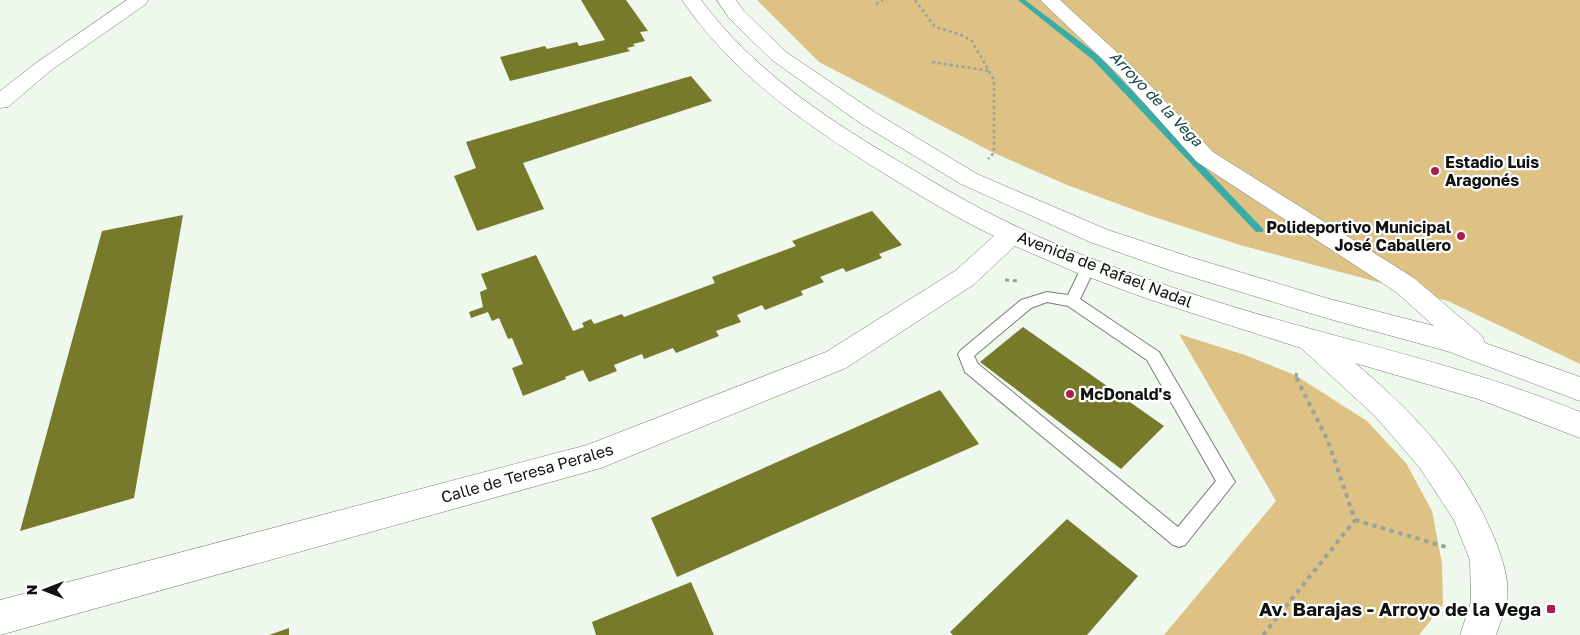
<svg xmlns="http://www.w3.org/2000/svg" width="1580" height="635" font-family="'Golos Text',sans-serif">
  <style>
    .green { fill: #dec285 }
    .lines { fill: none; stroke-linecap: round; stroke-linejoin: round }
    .stream { fill: #39aca6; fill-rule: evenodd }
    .building { fill: #777a2b }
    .lane-casing { stroke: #777f74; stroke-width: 2 }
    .street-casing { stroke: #777f74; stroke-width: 1 }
    .secondary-casing { stroke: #777f74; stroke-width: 1 }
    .path-far2 { stroke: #9ba299; stroke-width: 2.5; stroke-dasharray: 3 3; stroke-linecap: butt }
    .path-far1 { stroke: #9ba299; stroke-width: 3; stroke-dasharray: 4 4; stroke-linecap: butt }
    .path { stroke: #9ba299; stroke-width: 4; stroke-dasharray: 4.5 4.5; stroke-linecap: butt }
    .lane { fill: #fff; fill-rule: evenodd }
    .street { fill: #fff; fill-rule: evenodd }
    .secondary { fill: #fff; fill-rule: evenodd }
    .poi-dot { fill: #ae1c4e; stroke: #fff; stroke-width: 2 }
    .labels { text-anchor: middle; stroke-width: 4.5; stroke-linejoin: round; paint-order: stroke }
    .far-water-label { font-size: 15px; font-style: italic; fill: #0b3f3d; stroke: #fff }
    .poi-label { font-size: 16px; font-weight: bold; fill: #10130f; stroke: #fff; text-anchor: start }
    .street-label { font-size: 16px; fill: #10130f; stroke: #fff }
    .near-poi-label { font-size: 19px; font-weight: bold; fill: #10130f; stroke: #fff; text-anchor: end }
  </style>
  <rect width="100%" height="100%" fill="#eff8ec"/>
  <path class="green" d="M 757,0 L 1580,0 L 1580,364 L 1448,301 L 1240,245 L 1148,215 L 1067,185 L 994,153 L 819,62 Z
    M 1179,334 L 1245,355 L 1295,375 L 1367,421 L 1406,463 L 1432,511 L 1442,563 L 1443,605 L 1419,635 L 1164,635 L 1276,501 Z"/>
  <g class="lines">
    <path class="stream" d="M 1018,0 L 1025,0 L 1099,56 L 1262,228 L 1264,230 L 1262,232 L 1256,232 L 1093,60 Z"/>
  </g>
  <path class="building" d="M 581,0 L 626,0 L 648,31 L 640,32 L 645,41 L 633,44 L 635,46 L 627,48 L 630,51 L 510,81 L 500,57 L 545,46 L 547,49 L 577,42 L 579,46 L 605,40 Z
    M 691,76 L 712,101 L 523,163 L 544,209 L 477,231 L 454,176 L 476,168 L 466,142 Z
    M 872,211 L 902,245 L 879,254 L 882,258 L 846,272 L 843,268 L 820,277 L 824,282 L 801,291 L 803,295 L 765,310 L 762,305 L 737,315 L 741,322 L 716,331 L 719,336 L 676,353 L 673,348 L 644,359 L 642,354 L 614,365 L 617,371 L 589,382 L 583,370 L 565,377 L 566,379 L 523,396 L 512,368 L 523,364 L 512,338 L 508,339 L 499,318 L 492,321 L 488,312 L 471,318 L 469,312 L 483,307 L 480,292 L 487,289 L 481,274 L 536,255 L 573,331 L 584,327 L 582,323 L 591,319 L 594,324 L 622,314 L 624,317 L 715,283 L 712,277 L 796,246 L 792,241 Z
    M 183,215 L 134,498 L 20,531 L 102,231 Z
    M 1023,327 L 1164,426 L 1121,469 L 980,362 Z
    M 940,390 L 979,444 L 677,577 L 651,518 Z
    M 1067,519 L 1138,576 L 1087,635 L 953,635 L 950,632 Z
    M 691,582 L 714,635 L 596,635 L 592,622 Z
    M 289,628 L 289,635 L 269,635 Z"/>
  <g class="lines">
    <defs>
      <path id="lane" d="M 1089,261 L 1094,262 L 1096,266 L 1080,299 L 1159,352 L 1235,482 L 1185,545 L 1179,547 L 1173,545 L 965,372 L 958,354 L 961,350 L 1021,300 L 1047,292 L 1068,295 L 1084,262 ZM 1047,302 L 1068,306 L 1147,360 L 1216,481 L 1178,527 L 978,364 L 974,356 L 1031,308 Z"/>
      <path id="street" d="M 682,0 L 701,0 C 751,67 819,114 890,156 C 927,178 964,201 1003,220 C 1076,256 1156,283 1234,307 C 1349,342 1468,366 1580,412 L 1580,438 L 1478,399 L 1355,363 C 1413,412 1462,463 1492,533 C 1501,554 1510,579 1507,602 C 1505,613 1499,625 1496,635 L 1460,635 L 1471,602 L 1470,560 L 1454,520 L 1420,468 L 1375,416 L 1301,348 L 1148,299 L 1075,272 L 1015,246 L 973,285 L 846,368 L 601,468 L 0,635 L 0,600 L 587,445 L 826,352 L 955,271 L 994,236 C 956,218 921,196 885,174 C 808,126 734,76 682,0 Z
        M 717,0 L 736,0 L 743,10 L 786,52 L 876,113 L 977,174 L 1108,230 L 1190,257 L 1326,298 L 1434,326 L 1396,292 L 1197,162 L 1119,75 L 1040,0 L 1060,0 L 1133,67 L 1213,152 L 1414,278 L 1482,336 L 1485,343 L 1580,377 L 1580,401 L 1447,351 L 1326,318 L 1172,271 L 1090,242 L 961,184 L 860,123 L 772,60 L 729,18 Z"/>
      <path id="secondary" d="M 127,0 L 148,0 L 146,4 L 50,71 L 8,107 L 0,108 L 0,91 L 36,63 Z"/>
    </defs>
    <use href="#lane" class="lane-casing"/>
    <use href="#street" class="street-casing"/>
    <use href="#secondary" class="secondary-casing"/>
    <path class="path-far2" d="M 915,0 L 935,27 L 959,34 L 972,41 L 994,80 L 994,153 L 988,159
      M 876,4 L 883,0
      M 932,62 L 990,71"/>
    <path class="path-far1" d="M 1005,280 L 1019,281
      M 1296,377 L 1297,369"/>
    <path class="path" d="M 1355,520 L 1446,547
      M 1263,635 L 1355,520 L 1328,441 L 1295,375"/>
    <use href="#lane" class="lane"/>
    <use href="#street" class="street"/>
    <use href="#secondary" class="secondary"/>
  </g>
  <g class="poi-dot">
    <circle cx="1435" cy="171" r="5"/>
    <circle cx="1461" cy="236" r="5"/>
    <circle cx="1070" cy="394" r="5"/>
    <rect x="1546" y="604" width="10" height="10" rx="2.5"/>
  </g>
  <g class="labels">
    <g class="far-water-label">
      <text transform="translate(1156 99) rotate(46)" y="5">Arroyo de la Vega</text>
    </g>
    <g class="poi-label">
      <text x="1445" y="168">Estadio Luis<tspan x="1445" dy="18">Aragonés</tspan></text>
      <text x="1451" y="233" text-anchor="end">Polideportivo Municipal<tspan x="1451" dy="18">José Caballero</tspan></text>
      <text x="1080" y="400">McDonald's</text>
    </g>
    <g class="street-label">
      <text transform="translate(1105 269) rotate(21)" y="6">Avenida de Rafael Nadal</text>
      <text transform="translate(527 473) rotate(-16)" y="6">Calle de Teresa Perales</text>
    </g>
    <g class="near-poi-label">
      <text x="1541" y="616">Av. Barajas - Arroyo de la Vega</text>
    </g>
  </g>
  <g transform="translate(45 590) rotate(270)" stroke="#ffffff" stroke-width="4" paint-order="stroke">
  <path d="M0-4L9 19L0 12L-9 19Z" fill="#10130f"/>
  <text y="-8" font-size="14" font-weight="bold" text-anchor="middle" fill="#10130f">N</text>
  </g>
</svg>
